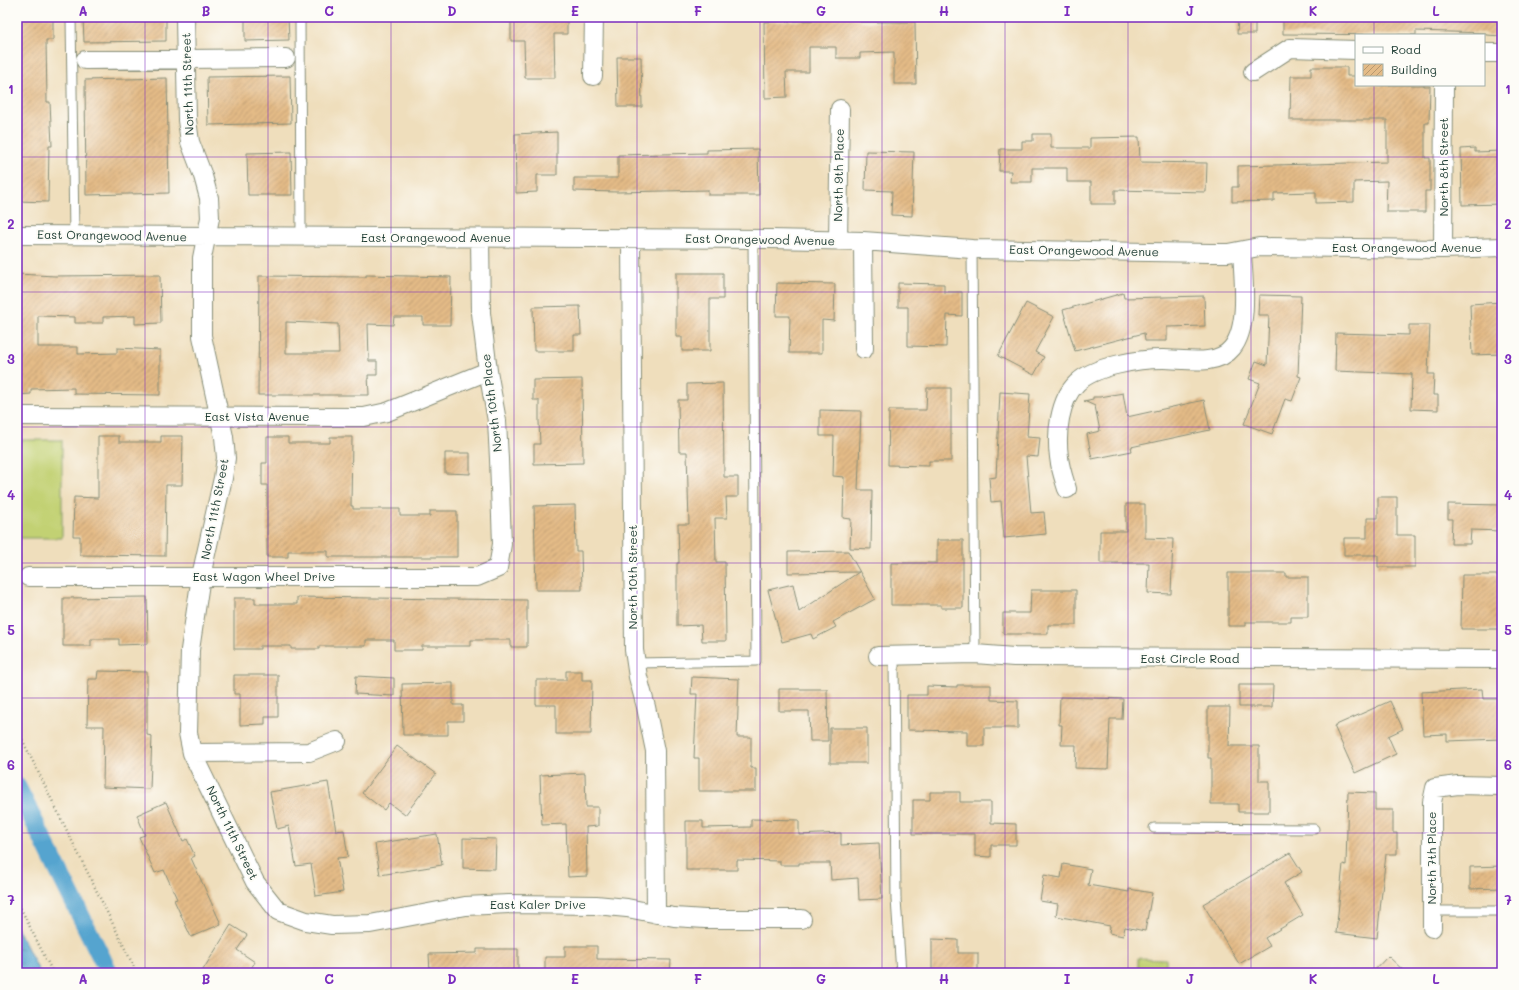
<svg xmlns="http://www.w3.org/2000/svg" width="1519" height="990" font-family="Mali,sans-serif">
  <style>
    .pitch { fill: #c2d173; stroke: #708754 }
    .water { fill: url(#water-ripples); stroke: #3a7082 }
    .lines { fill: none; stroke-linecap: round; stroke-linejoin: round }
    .canal { stroke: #55a4cf; stroke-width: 19 }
    .building { fill: url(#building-hatch); fill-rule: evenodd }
    .lane-casing { stroke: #878e78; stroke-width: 11 }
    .street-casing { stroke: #878e78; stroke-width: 20 }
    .path { stroke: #878e78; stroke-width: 2.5; stroke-dasharray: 1 3; stroke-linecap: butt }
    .lane { stroke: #fff; stroke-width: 9 }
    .street { stroke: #fff; stroke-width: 18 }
    .grid { fill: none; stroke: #7b2cbf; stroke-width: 1; stroke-opacity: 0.55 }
    .labels { text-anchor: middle; stroke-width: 4; stroke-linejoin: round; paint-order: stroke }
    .street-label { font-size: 12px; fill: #1f3d34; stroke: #fdfcf7 }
    .neatline { fill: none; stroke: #7b2cbf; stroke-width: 1.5 }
    .grid-label { font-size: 13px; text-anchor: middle; font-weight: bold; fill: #7b2cbf }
  </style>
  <defs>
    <pattern id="water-ripples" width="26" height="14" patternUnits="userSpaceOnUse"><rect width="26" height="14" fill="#55a4cf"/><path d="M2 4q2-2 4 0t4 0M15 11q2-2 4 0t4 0" fill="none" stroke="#4687a9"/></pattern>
    <pattern id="building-hatch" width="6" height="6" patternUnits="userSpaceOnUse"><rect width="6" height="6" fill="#e4bb87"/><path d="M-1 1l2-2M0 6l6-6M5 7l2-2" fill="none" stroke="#b8996f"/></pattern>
  </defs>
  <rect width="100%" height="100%" fill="#fdfcf7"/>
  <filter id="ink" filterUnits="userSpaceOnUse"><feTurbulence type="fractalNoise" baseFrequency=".025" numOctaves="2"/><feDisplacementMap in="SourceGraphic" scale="8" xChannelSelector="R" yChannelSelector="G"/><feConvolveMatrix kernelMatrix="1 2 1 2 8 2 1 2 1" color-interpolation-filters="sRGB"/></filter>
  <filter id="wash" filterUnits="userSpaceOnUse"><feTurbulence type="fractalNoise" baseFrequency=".012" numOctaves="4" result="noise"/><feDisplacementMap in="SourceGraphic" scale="16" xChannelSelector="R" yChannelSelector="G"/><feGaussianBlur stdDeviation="0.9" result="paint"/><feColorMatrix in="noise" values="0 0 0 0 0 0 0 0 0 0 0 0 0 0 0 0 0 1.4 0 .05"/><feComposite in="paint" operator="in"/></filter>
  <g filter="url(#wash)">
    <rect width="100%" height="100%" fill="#efdebc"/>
    <path class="pitch" d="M 17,440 L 62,440 L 62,538 L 17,538 Z
      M 1138,958 L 1166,959 L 1166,973 L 1138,973 Z"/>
    <path class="water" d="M 17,927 L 40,973 L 17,973 Z"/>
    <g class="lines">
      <path class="canal" d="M 17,787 L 109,973"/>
    </g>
    <g id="blocks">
      <path class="building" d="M 17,17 L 53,17 L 53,40 L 46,40 L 47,102 L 50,102 L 52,146 L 49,146 L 48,202 L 17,201 Z
        M 83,17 L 166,17 L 166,41 L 84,42 Z
        M 245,17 L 288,17 L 289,40 L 245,41 Z
        M 511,17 L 528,17 L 528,20 L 567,19 L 567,34 L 554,34 L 555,78 L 525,78 L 524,41 L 511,41 Z
        M 822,17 L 860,17 L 860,22 L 915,22 L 916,84 L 894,84 L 894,52 L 860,53 L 860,58 L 836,58 L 836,47 L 809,47 L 809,72 L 786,72 L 787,97 L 765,98 L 764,22 L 822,20 Z
        M 1238,17 L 1255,17 L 1255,34 L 1237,34 Z
        M 1283,17 L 1502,17 L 1502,36 L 1486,35 L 1486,33 L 1416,31 L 1416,35 L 1283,34 Z
        M 617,57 L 641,57 L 642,107 L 618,107 Z
        M 1311,67 L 1347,67 L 1347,76 L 1356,76 L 1356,85 L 1424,85 L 1424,86 L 1430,86 L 1429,123 L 1425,123 L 1425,158 L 1430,158 L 1430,191 L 1425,191 L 1425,212 L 1386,212 L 1387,181 L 1354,182 L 1354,202 L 1316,203 L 1316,192 L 1274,193 L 1274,201 L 1232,202 L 1232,187 L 1238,187 L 1238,166 L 1387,162 L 1387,120 L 1290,120 L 1291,76 L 1311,76 Z
        M 290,76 L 291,123 L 208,125 L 207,77 Z
        M 167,78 L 169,193 L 86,195 L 85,80 Z
        M 557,132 L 557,175 L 537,175 L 537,192 L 516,193 L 515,134 Z
        M 1033,134 L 1051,134 L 1051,148 L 1090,148 L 1090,138 L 1139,137 L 1140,162 L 1207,163 L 1206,192 L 1115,190 L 1115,204 L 1091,204 L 1091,182 L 1067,182 L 1067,168 L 1032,168 L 1032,182 L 1010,182 L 1011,171 L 999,171 L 1000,149 L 1022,149 L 1022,141 L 1033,141 Z
        M 1475,148 L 1475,152 L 1502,151 L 1502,204 L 1462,205 L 1461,149 Z
        M 758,149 L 759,195 L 708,195 L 708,190 L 618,192 L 574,191 L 574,178 L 618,178 L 618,155 L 707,153 L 707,150 Z
        M 866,151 L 914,152 L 912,216 L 891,215 L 892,191 L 865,190 Z
        M 291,152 L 292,195 L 248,195 L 247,153 Z
        M 676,273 L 723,273 L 723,299 L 710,299 L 710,351 L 682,351 L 682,337 L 676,337 Z
        M 17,274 L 55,276 L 160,275 L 161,323 L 135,324 L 135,316 L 103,317 L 103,323 L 75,323 L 75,317 L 38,316 L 38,347 L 78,347 L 78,354 L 117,353 L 117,348 L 160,350 L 160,395 L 74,394 L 74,388 L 31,389 L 31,394 L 17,395 Z
        M 366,275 L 451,277 L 450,325 L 423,325 L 423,317 L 394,317 L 393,325 L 368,324 L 369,361 L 377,361 L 377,375 L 368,375 L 369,395 L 258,395 L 259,276 L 366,277 ZM 286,322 L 338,324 L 339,353 L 286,353 Z
        M 777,283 L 835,284 L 834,321 L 822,320 L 822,353 L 789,353 L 790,316 L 776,316 Z
        M 898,283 L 944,284 L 944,292 L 962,292 L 962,316 L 947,315 L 946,347 L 908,346 L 908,307 L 898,307 Z
        M 1123,293 L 1124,298 L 1204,296 L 1205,326 L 1167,327 L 1167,341 L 1145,341 L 1144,333 L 1075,351 L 1063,310 Z
        M 1259,295 L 1301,296 L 1298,376 L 1301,377 L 1292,401 L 1285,399 L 1272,434 L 1244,424 L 1260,383 L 1249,379 L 1256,361 L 1267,365 L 1269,315 L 1258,315 Z
        M 1502,302 L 1502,354 L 1472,355 L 1470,304 Z
        M 1026,303 L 1054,317 L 1035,352 L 1044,357 L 1034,375 L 998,356 Z
        M 580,306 L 581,335 L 574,335 L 574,351 L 534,351 L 533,307 Z
        M 1409,325 L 1430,325 L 1428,374 L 1434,374 L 1433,395 L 1438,395 L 1438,410 L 1411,409 L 1412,374 L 1335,371 L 1336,333 L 1409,335 Z
        M 582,379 L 583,463 L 534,464 L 534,444 L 540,444 L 539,422 L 539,400 L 533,400 L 533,380 Z
        M 723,383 L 724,477 L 738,477 L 738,497 L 726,497 L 727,518 L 715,518 L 716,562 L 725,562 L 726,641 L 702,641 L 701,625 L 677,626 L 677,563 L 679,563 L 678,524 L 689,524 L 687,452 L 679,452 L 678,400 L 687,400 L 687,384 Z
        M 927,388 L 951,388 L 951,461 L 929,461 L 929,466 L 888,465 L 889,410 L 926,410 Z
        M 1000,392 L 1030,394 L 1027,437 L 1040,438 L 1038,457 L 1026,456 L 1031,513 L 1044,512 L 1046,534 L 1004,538 L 1001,501 L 991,502 L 989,478 L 996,477 Z
        M 1123,393 L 1127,417 L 1204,400 L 1210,430 L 1131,447 L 1132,451 L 1092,459 L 1087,434 L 1100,431 L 1095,406 L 1084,401 L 1093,399 L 1093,397 L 1100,397 Z
        M 820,410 L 861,411 L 858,490 L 872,490 L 871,549 L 850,548 L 851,519 L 843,518 L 844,477 L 833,476 L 834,436 L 820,436 Z
        M 98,436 L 119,436 L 119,442 L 161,442 L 161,436 L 183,436 L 182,485 L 166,485 L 165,556 L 80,555 L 80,536 L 73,536 L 74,497 L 98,498 Z
        M 267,437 L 288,437 L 288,443 L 330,443 L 330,437 L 352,437 L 351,506 L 353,506 L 353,509 L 400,509 L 400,516 L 430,516 L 430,511 L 457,511 L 457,557 L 328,557 L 328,551 L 288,551 L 288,557 L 267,557 L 267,485 L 262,485 L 262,463 L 267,463 Z
        M 445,453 L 470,453 L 470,474 L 445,473 Z
        M 1378,497 L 1397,497 L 1397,535 L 1415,535 L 1415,567 L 1378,567 L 1378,555 L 1344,555 L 1344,538 L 1367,538 L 1367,518 L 1378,518 Z
        M 1126,504 L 1145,504 L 1145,538 L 1173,539 L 1171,594 L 1148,593 L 1149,563 L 1100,563 L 1100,531 L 1126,531 Z
        M 1448,504 L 1502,505 L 1502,531 L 1471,530 L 1470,544 L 1451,544 L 1452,519 L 1448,519 Z
        M 575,505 L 576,551 L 581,551 L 582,590 L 536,590 L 534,506 Z
        M 937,540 L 963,540 L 963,608 L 941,608 L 941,605 L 891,605 L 891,563 L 937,563 Z
        M 848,551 L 875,599 L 833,622 L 836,627 L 813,639 L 811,634 L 782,642 L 768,590 L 793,584 L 799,612 L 859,572 L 788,573 L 788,552 Z
        M 1228,573 L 1286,573 L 1286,577 L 1308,577 L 1308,617 L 1291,617 L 1291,622 L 1246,622 L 1246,626 L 1228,626 Z
        M 1462,575 L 1502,575 L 1502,629 L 1461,629 Z
        M 1031,590 L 1076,590 L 1076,625 L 1048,625 L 1048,634 L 1003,634 L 1003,613 L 1030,613 Z
        M 147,597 L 148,644 L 119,645 L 119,639 L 91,639 L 91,646 L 63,646 L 63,598 Z
        M 297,597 L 527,600 L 527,647 L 511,647 L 511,640 L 471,640 L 471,646 L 422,646 L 422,650 L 394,650 L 394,640 L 366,640 L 366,646 L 319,646 L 319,649 L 291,649 L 291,646 L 260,646 L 260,649 L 234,649 L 234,598 L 255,598 L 255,604 L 297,604 Z
        M 98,671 L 147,672 L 147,735 L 152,736 L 150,789 L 103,787 L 104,726 L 87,726 L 88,679 L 97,679 Z
        M 566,671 L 582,671 L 582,680 L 592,680 L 591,734 L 556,734 L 556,705 L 536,705 L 536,680 L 566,680 Z
        M 234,675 L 278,675 L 278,717 L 265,717 L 265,724 L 240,725 L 240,694 L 234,694 Z
        M 356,676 L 394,678 L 394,696 L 355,694 Z
        M 692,677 L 739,679 L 737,737 L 751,737 L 751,768 L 756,768 L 756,791 L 699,791 L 699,758 L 694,758 L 697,694 L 691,694 Z
        M 453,683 L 453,705 L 463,705 L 463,721 L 448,721 L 448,735 L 403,735 L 402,684 Z
        M 957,685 L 991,685 L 991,700 L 1018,701 L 1018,728 L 984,728 L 984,746 L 967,746 L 967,731 L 907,730 L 907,695 L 927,695 L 927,686 L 957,687 Z
        M 1239,685 L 1273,685 L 1272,707 L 1239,707 Z
        M 779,689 L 827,689 L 828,741 L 810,741 L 809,711 L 779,711 Z
        M 1482,689 L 1483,699 L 1502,699 L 1502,739 L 1447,741 L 1447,734 L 1423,735 L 1421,692 Z
        M 1060,697 L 1123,699 L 1122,719 L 1110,719 L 1108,769 L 1075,768 L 1076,745 L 1061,745 L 1062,725 L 1059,725 Z
        M 1390,701 L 1403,729 L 1388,736 L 1396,754 L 1355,773 L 1334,726 Z
        M 1208,707 L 1230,707 L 1229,746 L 1259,746 L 1259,781 L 1269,781 L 1269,812 L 1238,812 L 1238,804 L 1211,804 L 1211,758 L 1208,758 Z
        M 830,728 L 867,728 L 867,763 L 830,763 Z
        M 397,746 L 436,774 L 405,815 L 389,803 L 384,810 L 362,793 Z
        M 585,773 L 586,807 L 598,807 L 598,826 L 586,827 L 587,876 L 568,877 L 566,824 L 542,825 L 540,775 Z
        M 328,782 L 336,831 L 344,830 L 348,857 L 337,858 L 343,892 L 316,896 L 311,864 L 296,866 L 289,826 L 277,829 L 270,792 Z
        M 930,792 L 960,792 L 960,802 L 991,802 L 991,823 L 1016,824 L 1016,845 L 991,845 L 991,857 L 975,856 L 975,834 L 913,834 L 913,800 L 930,800 Z
        M 1348,792 L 1375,793 L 1375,810 L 1393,810 L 1393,833 L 1397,833 L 1397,854 L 1386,854 L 1377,938 L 1336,933 L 1343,864 L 1346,865 Z
        M 166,802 L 183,841 L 187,839 L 195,856 L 191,858 L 221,924 L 191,937 L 174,900 L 177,899 L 164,870 L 155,873 L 139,837 L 145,835 L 137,815 Z
        M 751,819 L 799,820 L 799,835 L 841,833 L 841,845 L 879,843 L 882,899 L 859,900 L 858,878 L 831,880 L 830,863 L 799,863 L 799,865 L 780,865 L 780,861 L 737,860 L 737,870 L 686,870 L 686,821 L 703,821 L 703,828 L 751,827 Z
        M 437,834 L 442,865 L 380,875 L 375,844 Z
        M 463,838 L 496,839 L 495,869 L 463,868 Z
        M 1290,853 L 1302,872 L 1284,883 L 1303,915 L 1265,938 L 1270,946 L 1239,964 L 1203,904 Z
        M 1063,864 L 1091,869 L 1088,885 L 1129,892 L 1129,889 L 1152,893 L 1145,931 L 1125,927 L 1123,936 L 1109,933 L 1110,926 L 1056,916 L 1058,904 L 1040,901 L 1044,875 L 1061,878 Z
        M 1502,866 L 1502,888 L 1470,889 L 1470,867 Z
        M 231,925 L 247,935 L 237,950 L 255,962 L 248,973 L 201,973 Z
        M 932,939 L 958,940 L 958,953 L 978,953 L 978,973 L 932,973 Z
        M 565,946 L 597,946 L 597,959 L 671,960 L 670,973 L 545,973 L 545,957 L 565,957 Z
        M 477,949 L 518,949 L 518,973 L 430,973 L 429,954 L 477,953 Z
        M 1388,956 L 1406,973 L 1372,973 Z"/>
    </g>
  </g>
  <g filter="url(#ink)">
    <use href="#blocks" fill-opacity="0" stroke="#878e78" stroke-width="1"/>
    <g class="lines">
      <defs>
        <path id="lane" d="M 71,17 L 74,236
          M 300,17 L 301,237
          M 972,249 L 975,654
          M 894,656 L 896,899 L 901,973
          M 636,663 L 756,661 L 753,239
          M 1154,828 L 1314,829
          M 1431,911 L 1502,911"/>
        <path id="street" d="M 185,17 L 187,120 L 190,142 L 203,176 L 209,198 L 210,218 L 202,258 L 202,336 L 224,437 L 226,458 L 223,478 L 201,576 L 190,650 L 188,733 L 192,753 L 255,882 L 278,911 L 306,921 L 332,925 L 370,924 L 465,906 L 509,904 L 596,905 L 627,908 L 674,917 L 705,919 L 802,919
          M 1484,53 L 1502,53
          M 85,60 L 286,58
          M 1253,72 L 1290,48 L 1356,50
          M 593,76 L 594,17
          M 17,235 L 770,239 L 863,241 L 972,249 L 1210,253 L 1228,253 L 1259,247 L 1443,249 L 1502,247
          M 631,239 L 634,650 L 638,677 L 646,707 L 655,751 L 656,914
          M 838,241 L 840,109
          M 863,241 L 864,349
          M 1443,249 L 1444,85
          M 17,416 L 364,417 L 387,412 L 488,371
          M 1067,489 C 1064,479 1060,468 1059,457 C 1056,434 1059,400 1077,383 C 1094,366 1139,359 1163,359 C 1184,359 1217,367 1232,348 C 1250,326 1243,278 1242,251
          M 28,577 L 477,577 L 498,568 L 502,544 L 499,459 L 497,421 L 488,371 L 481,313 L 480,238
          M 878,656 L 975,654 L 1014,657 L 1502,659
          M 192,753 L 309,752 L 337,741
          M 1432,928 L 1432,802 L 1435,788 L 1458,785 L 1502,786"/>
      </defs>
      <use href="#lane" class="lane-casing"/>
      <use href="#street" class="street-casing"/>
      <path class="path" d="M 17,729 L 137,973
        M 17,901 L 53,973"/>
      <use href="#lane" class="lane"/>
      <use href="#street" class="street"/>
    </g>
  </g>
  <path class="grid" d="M 145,17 L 145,973M 268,17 L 268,973M 391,17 L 391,973M 514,17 L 514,973M 637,17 L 637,973M 760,17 L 760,973M 882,17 L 882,973M 1005,17 L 1005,973M 1128,17 L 1128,973M 1251,17 L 1251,973M 1374,17 L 1374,35M 1374,85 L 1374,973M 17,157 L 1502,157M 17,292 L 1502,292M 17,427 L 1502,427M 17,563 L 1502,563M 17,698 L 1502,698M 17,833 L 1502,833"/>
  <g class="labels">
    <g class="street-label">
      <text transform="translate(188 84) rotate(-92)" y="4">North 11th Street</text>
      <text transform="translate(1444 167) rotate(-90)" y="4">North 8th Street</text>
      <text transform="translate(839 175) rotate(-89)" y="4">North 9th Place</text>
      <text transform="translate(112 236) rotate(1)" y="4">East Orangewood Avenue</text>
      <text x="436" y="242">East Orangewood Avenue</text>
      <text transform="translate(760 240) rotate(1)" y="4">East Orangewood Avenue</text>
      <text x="1407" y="252">East Orangewood Avenue</text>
      <text transform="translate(1084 251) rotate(1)" y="4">East Orangewood Avenue</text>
      <text transform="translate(492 403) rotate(-97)" y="4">North 10th Place</text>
      <text x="257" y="421">East Vista Avenue</text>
      <text transform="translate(215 509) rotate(-79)" y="4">North 11th Street</text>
      <text x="264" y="581">East Wagon Wheel Drive</text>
      <text transform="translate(633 577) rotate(-90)" y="4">North 10th Street</text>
      <text x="1190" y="663">East Circle Road</text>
      <text transform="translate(232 833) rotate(64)" y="4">North 11th Street</text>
      <text transform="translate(1432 858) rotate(-90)" y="4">North 7th Place</text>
      <text x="538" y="909">East Kaler Drive</text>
    </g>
  </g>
  <rect width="1519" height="990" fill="none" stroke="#fdfcf7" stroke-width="44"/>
  <rect x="1355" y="34" width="130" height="52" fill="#fdfcf7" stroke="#a4b0a9"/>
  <rect x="1363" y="47" width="20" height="6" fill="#ffffff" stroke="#a4b0a9"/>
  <text x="1391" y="54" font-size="12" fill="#1f3d34">Road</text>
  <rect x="1363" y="64" width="20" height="12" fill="url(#building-hatch)" stroke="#a4b0a9"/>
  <text x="1391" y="74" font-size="12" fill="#1f3d34">Building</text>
  <rect x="22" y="22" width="1475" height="946" class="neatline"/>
  <g class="grid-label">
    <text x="83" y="16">A</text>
    <text x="206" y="16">B</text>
    <text x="329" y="16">C</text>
    <text x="452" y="16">D</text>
    <text x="575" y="16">E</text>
    <text x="698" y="16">F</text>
    <text x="821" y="16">G</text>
    <text x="944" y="16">H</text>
    <text x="1067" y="16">I</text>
    <text x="1190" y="16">J</text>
    <text x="1313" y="16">K</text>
    <text x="1436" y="16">L</text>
    <text x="11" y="94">1</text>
    <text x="1508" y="94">1</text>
    <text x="11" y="229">2</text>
    <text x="1508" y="229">2</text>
    <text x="11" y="364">3</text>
    <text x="1508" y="364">3</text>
    <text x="11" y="500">4</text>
    <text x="1508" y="500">4</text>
    <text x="11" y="635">5</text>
    <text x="1508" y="635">5</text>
    <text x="11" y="770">6</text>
    <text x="1508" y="770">6</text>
    <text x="11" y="905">7</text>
    <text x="1508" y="905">7</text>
    <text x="83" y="984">A</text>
    <text x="206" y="984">B</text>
    <text x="329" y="984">C</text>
    <text x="452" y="984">D</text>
    <text x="575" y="984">E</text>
    <text x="698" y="984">F</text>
    <text x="821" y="984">G</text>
    <text x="944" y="984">H</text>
    <text x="1067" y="984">I</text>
    <text x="1190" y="984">J</text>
    <text x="1313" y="984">K</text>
    <text x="1436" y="984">L</text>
  </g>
</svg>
